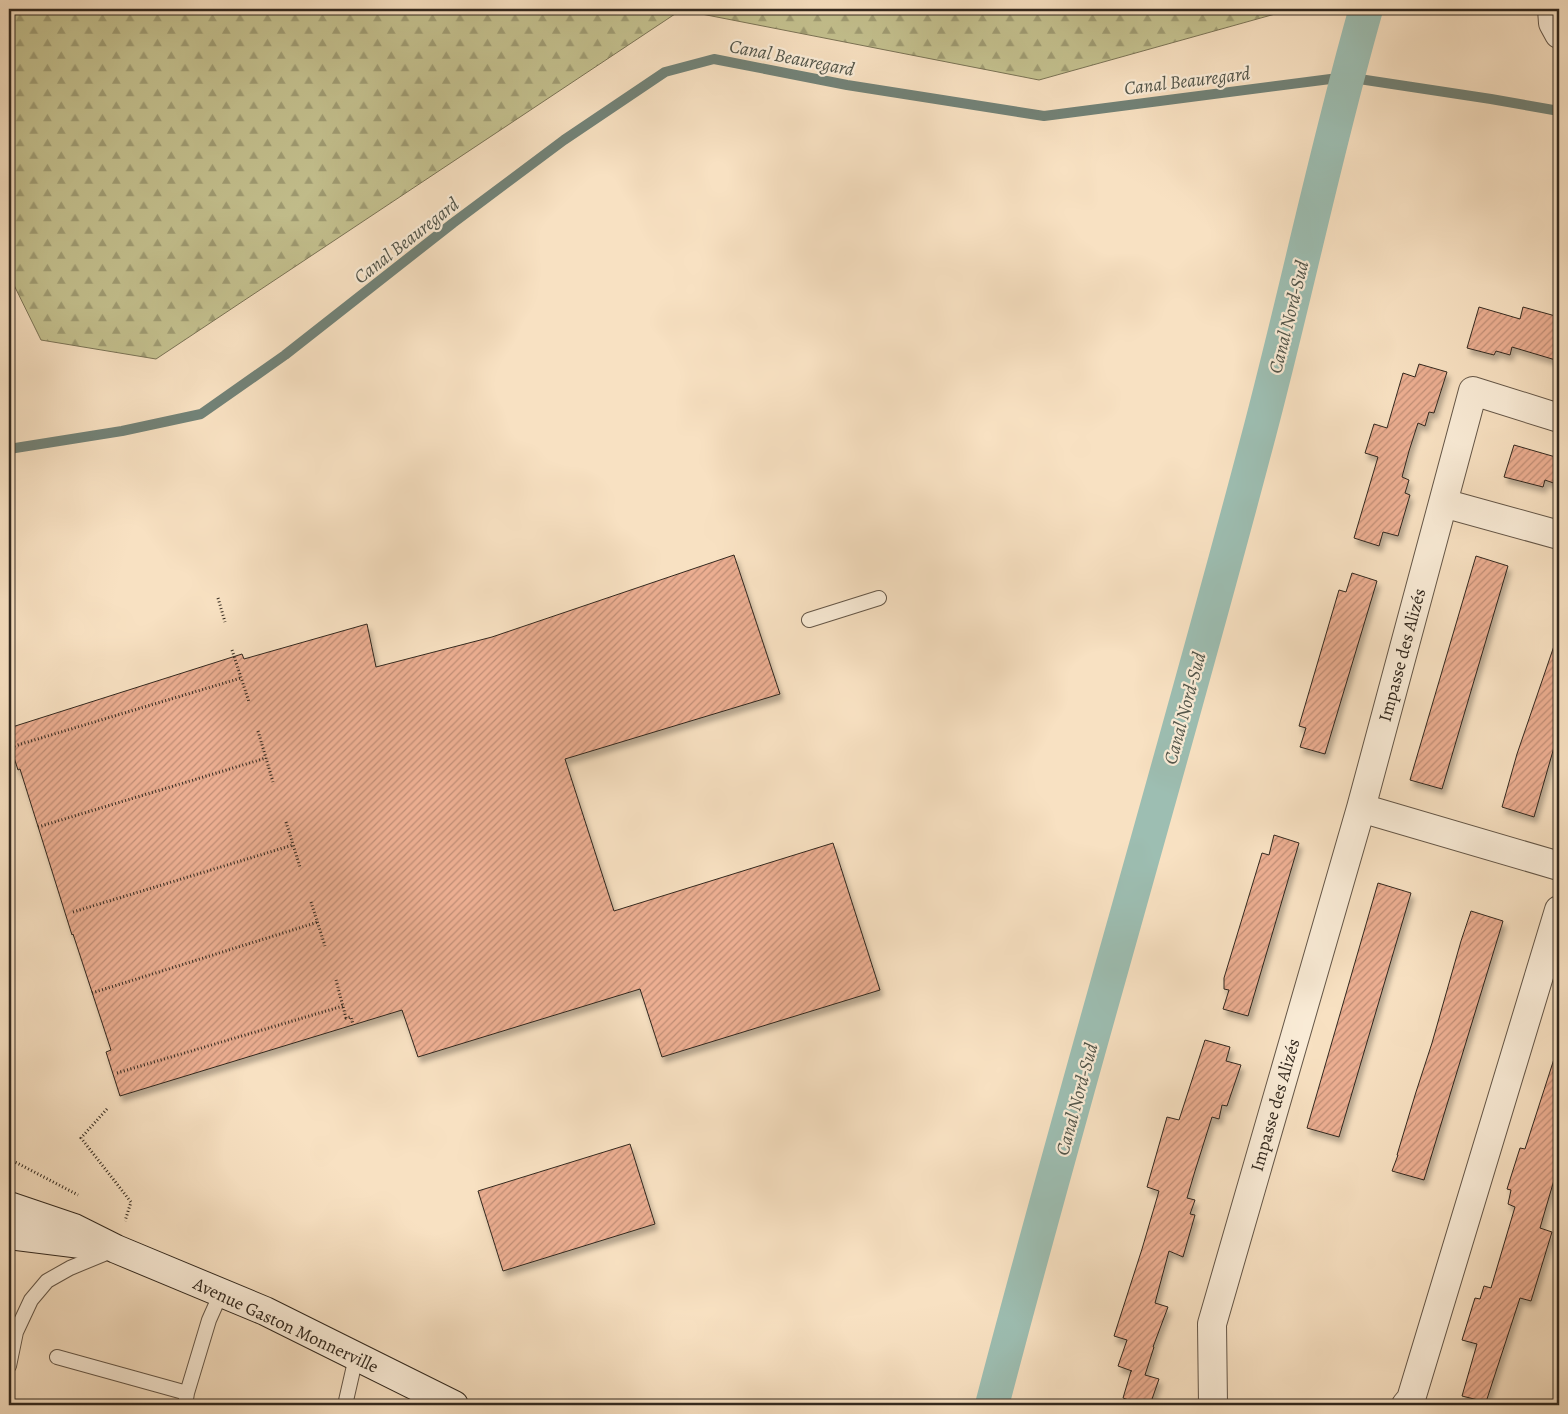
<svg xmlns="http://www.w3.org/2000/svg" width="1568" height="1414" font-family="Alegreya,serif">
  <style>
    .forest { fill: url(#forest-firs); stroke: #7b7456 }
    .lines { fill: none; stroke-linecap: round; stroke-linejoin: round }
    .stream { stroke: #728277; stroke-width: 10 }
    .canal { stroke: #9dbeb2; stroke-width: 34 }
    .building { fill: url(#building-hatch); stroke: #32281e; filter: url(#shadow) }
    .lane-casing { stroke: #645647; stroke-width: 16 }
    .street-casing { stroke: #645647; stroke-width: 30 }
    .secondary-casing { stroke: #32281e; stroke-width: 30 }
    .path { stroke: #32281e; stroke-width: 3; stroke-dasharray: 1 2.5; stroke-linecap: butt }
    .lane { stroke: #faecd7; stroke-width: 14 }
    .street { stroke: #faecd7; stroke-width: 28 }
    .secondary { stroke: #faecd7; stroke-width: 28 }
    .labels { text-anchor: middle; stroke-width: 4.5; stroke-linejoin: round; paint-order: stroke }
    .street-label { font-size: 18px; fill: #32281e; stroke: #faecd7 }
    .water-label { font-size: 19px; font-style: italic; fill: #52554a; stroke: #faecd7 }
  </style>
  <defs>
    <pattern id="forest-firs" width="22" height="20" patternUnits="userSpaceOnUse" patternTransform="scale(1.25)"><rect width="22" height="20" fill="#c4c18f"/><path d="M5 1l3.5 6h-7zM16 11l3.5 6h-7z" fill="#a09d74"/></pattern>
    <pattern id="building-hatch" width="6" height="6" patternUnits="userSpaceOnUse" patternTransform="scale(1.25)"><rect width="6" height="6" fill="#ecae91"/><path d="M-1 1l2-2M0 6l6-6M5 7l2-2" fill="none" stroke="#c08e76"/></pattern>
    <filter id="shadow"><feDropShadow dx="3" dy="5.5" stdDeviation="2.5" flood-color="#0004"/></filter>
  </defs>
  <rect width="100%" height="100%" fill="#f8e1c2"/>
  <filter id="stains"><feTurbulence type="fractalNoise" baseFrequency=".004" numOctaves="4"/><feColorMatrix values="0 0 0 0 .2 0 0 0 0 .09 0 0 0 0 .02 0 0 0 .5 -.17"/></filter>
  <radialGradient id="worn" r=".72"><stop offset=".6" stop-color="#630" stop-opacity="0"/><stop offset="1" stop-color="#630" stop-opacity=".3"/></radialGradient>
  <path class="forest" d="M 9,9 L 1293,9 L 1039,80 L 681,10 L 156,359 L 41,340 L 9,275 Z"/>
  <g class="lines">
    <path class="stream" d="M 9,449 L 122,431 L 201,414 L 285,355 L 453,223 L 564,140 L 665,72 L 714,59 L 847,85 L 1044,116 L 1346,77 L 1491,99 L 1559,111"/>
    <path class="canal" d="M 992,1405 C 1075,1087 1170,771 1254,453 C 1294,305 1324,156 1366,9"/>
  </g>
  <path class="building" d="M 1479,307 L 1520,319 L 1523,307 L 1559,317 L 1559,361 L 1512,347 L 1510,355 L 1496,351 L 1494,355 L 1467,348 Z
    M 1419,364 L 1447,372 L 1434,413 L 1429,412 L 1425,426 L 1418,423 L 1409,451 L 1402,477 L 1409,480 L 1405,493 L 1410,495 L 1398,536 L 1383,532 L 1379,546 L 1354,538 L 1378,457 L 1365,453 L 1374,424 L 1387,428 L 1403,373 L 1415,377 Z
    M 1514,445 L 1559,458 L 1559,485 L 1545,480 L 1543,487 L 1504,477 Z
    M 734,555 L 780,694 L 565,759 L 614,911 L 833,843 L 880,990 L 662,1057 L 640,989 L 418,1057 L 402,1010 L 120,1096 L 106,1052 L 111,1050 L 73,934 L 72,935 L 20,769 L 18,770 L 9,742 L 9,728 L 242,654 L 244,659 L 367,624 L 376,667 L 492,637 Z
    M 1476,556 L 1508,566 L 1442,789 L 1410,780 Z
    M 1352,573 L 1377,581 L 1325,754 L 1300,747 L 1306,728 L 1299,726 L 1339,590 L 1346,592 Z
    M 1555,643 L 1559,644 L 1559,730 L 1534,817 L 1502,807 L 1517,754 Z
    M 1274,835 L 1299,843 L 1248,1016 L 1223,1009 L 1229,990 L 1224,989 L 1224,978 L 1262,853 L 1269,855 Z
    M 1378,883 L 1411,893 L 1339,1137 L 1307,1128 Z
    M 1471,911 L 1503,921 L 1424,1180 L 1392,1171 L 1398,1155 L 1397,1155 L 1416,1092 L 1432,1043 L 1461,941 Z
    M 1205,1040 L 1230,1047 L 1226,1061 L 1241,1065 L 1227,1106 L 1222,1105 L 1219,1119 L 1212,1117 L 1195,1171 L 1187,1198 L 1195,1200 L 1190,1214 L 1195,1215 L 1183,1257 L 1169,1251 L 1155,1303 L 1168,1307 L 1153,1347 L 1154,1347 L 1145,1375 L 1159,1379 L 1150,1405 L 1144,1405 L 1123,1398 L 1131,1371 L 1132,1371 L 1118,1366 L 1127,1340 L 1114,1336 L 1142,1249 L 1159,1191 L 1147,1187 L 1167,1117 L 1179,1120 Z
    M 1554,1059 L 1559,1060 L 1559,1163 L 1540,1228 L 1552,1232 L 1531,1301 L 1520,1298 L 1486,1402 L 1462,1396 L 1477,1344 L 1462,1340 L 1475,1298 L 1480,1299 L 1484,1286 L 1491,1288 L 1515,1207 L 1508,1204 L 1511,1190 L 1507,1189 L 1520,1148 L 1525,1149 Z
    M 630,1144 L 655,1224 L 503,1271 L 478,1191 Z"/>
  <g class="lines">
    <defs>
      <path id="lane" d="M 809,620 L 879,598
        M 57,1357 L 187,1393
        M 9,1366 L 16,1332 L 31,1300 L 47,1281 L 70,1268 L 116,1249
        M 185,1405 L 187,1393 L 209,1320 L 221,1293
        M 345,1405 L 356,1357"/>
      <path id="street" d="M 1552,9 L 1553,23 L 1559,34
        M 1443,503 L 1559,535
        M 1361,808 L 1559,866
        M 1213,1405 L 1212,1324 L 1361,808 L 1473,391 L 1559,418
        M 1406,1405 L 1411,1399 L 1559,910"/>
      <path id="secondary" d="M 9,1206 L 74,1228 L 116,1249 L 265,1311 L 454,1405
        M 9,1235 L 89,1245"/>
    </defs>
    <use href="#lane" class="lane-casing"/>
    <use href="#street" class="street-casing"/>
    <use href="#secondary" class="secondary-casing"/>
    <path class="path" d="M 218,598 L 225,622
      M 232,650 L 249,702
      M 258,731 L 273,782
      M 11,747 L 241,678
      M 286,822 L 300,867
      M 38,827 L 266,758
      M 311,902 L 325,946
      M 73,912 L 293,845
      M 336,980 L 346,1018 L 351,1017 L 353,1024
      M 92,993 L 318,922
      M 117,1073 L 343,1006
      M 107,1109 L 81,1138 L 131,1202 L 125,1221
      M 9,1160 L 17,1163 L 78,1195"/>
    <use href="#lane" class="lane"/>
    <use href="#street" class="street"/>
    <use href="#secondary" class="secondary"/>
  </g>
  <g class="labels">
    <g class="street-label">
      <text transform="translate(1402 655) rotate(-75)" y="6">Impasse des Alizés</text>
      <text transform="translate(1275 1105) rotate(-74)" y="6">Impasse des Alizés</text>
      <text transform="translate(286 1325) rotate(25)" y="6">Avenue Gaston Monnerville</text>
    </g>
    <g class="water-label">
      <text transform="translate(792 57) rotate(11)" y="7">Canal Beauregard</text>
      <text transform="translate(1187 80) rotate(-7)" y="7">Canal Beauregard</text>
      <text transform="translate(406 240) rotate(-38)" y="7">Canal Beauregard</text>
      <text transform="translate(1288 317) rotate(-76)" y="7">Canal Nord-Sud</text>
      <text transform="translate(1184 708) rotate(-75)" y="7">Canal Nord-Sud</text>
      <text transform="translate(1076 1099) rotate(-75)" y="7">Canal Nord-Sud</text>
    </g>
  </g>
  <rect width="1568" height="1414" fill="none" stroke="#f8e1c2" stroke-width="30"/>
  <rect x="10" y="10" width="1548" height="1394" fill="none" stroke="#32281e" stroke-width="2.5"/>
  <rect x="15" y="15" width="1538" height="1384" fill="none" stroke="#32281e"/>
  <rect width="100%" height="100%" filter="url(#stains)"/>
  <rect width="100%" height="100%" fill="url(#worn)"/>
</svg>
